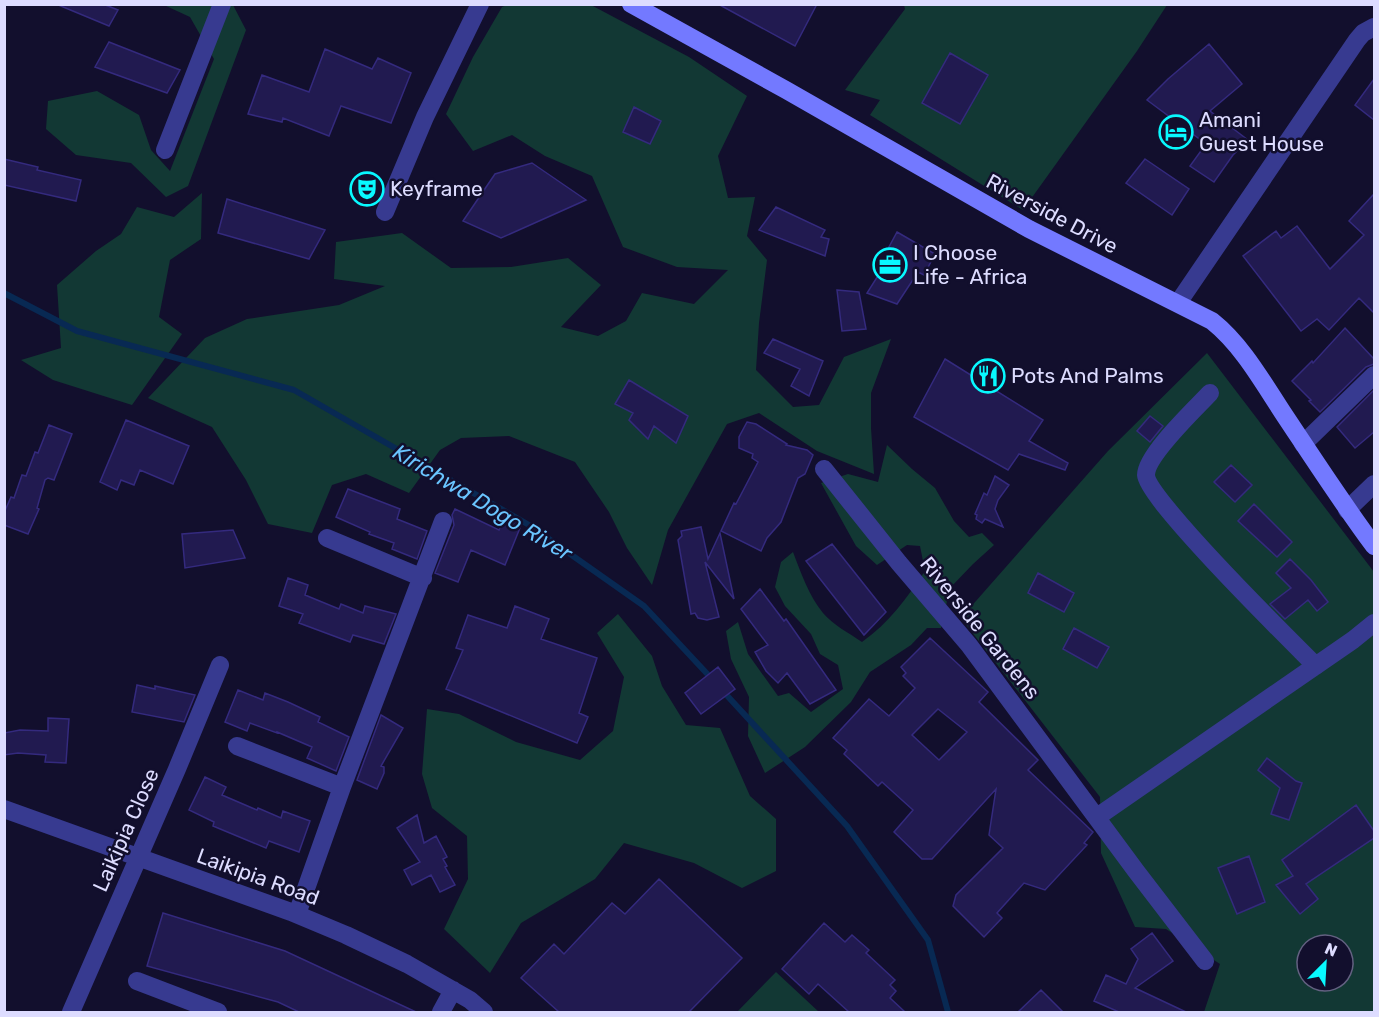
<svg xmlns="http://www.w3.org/2000/svg" width="1379" height="1017" font-family="Rubik,sans-serif">
  <style>
    .green { fill: #123834; fill-rule: evenodd }
    .lines { fill: none; stroke-linecap: round; stroke-linejoin: round }
    .stream { stroke: #082953; stroke-width: 6 }
    .building { fill: #211a50; stroke: #342a7e; stroke-width: 1.5; fill-rule: evenodd }
    .street { stroke: #373a90; stroke-width: 18 }
    .secondary { stroke: #7379ff; stroke-width: 18 }
    .labels { text-anchor: middle; stroke-width: 5; stroke-linejoin: round; paint-order: stroke }
    .poi-label { font-size: 21px; fill: #dddcff; stroke: #120f2d; text-anchor: start }
    .street-label { font-size: 21px; fill: #dddcff; stroke: #120f2d }
    .water-label { font-size: 22px; font-style: italic; fill: #6ac5ff; stroke: #120f2d }
  </style>
  <rect width="100%" height="100%" fill="#120f2d"/>
  <path class="green" d="M 164,5 L 233,5 L 246,30 L 188,186 L 166,197 L 131,163 L 76,155 L 46,129 L 48,101 L 97,91 L 139,115 L 151,150 L 170,171 L 214,59 L 190,17 Z
    M 507,5 L 591,5 L 689,57 L 747,96 L 718,156 L 728,198 L 755,197 L 747,236 L 767,260 L 759,323 L 756,370 L 793,407 L 819,405 L 844,357 L 891,339 L 871,393 L 871,428 L 874,474 L 817,451 L 759,413 L 727,424 L 668,530 L 652,585 L 627,548 L 609,512 L 575,462 L 509,436 L 461,438 L 440,450 L 409,493 L 366,474 L 332,485 L 312,533 L 268,524 L 246,480 L 212,427 L 148,398 L 205,338 L 247,319 L 339,305 L 385,286 L 334,279 L 336,242 L 402,233 L 451,268 L 511,267 L 568,258 L 601,285 L 561,327 L 598,336 L 626,321 L 642,293 L 694,304 L 728,270 L 677,267 L 623,247 L 592,176 L 545,156 L 512,135 L 473,151 L 446,114 L 473,57 L 502,7 Z
    M 904,5 L 1167,5 L 1137,51 L 1023,210 L 870,115 L 880,100 L 845,90 L 905,9 Z
    M 202,193 L 201,239 L 170,260 L 159,317 L 182,334 L 132,405 L 53,380 L 21,360 L 61,348 L 57,285 L 96,251 L 121,234 L 137,207 L 174,217 Z
    M 1207,353 L 1374,572 L 1374,1012 L 1204,1012 L 1220,964 L 1166,929 L 1135,927 L 1101,853 L 1100,797 L 961,618 L 1108,451 ZM 1307,945 L 1343,945 L 1343,981 L 1307,981 Z
    M 887,445 L 912,469 L 935,488 L 954,521 L 969,537 L 982,533 L 994,545 L 973,564 L 950,588 L 941,628 L 927,628 L 911,645 L 870,672 L 851,702 L 805,747 L 765,773 L 748,736 L 749,697 L 731,659 L 726,631 L 738,622 L 748,654 L 778,696 L 789,693 L 811,712 L 843,689 L 838,665 L 820,654 L 811,634 L 785,606 L 775,587 L 781,562 L 793,552 C 801,573 809,596 823,613 C 833,625 849,633 862,642 C 889,623 907,598 925,571 L 920,546 L 907,545 L 877,565 L 856,546 L 821,483 L 848,474 L 878,482 Z
    M 618,614 L 652,656 L 662,686 L 686,725 L 720,728 L 750,796 L 776,819 L 776,871 L 742,888 L 694,863 L 624,843 L 595,879 L 521,923 L 490,973 L 444,929 L 468,879 L 467,836 L 432,808 L 422,774 L 427,709 L 459,714 L 516,742 L 580,760 L 613,731 L 624,677 L 597,633 Z
    M 776,972 L 819,1012 L 737,1012 Z"/>
  <g class="lines">
    <path class="stream" d="M 4,293 L 77,331 L 294,390 L 529,525 L 644,606 L 712,679
      M 721,689 L 847,826 L 928,940 L 948,1012"/>
  </g>
  <path class="building" d="M 56,4 L 103,4 L 118,10 L 109,26 Z
    M 718,4 L 817,4 L 795,46 Z
    M 109,42 L 180,70 L 167,93 L 95,67 Z
    M 1209,44 L 1242,84 L 1210,111 L 1248,140 L 1233,155 L 1214,182 L 1190,166 L 1206,144 L 1147,100 L 1168,79 Z
    M 325,49 L 372,69 L 378,58 L 411,73 L 391,123 L 341,106 L 329,136 L 283,118 L 282,122 L 248,114 L 262,75 L 309,92 Z
    M 950,53 L 988,75 L 960,124 L 922,103 Z
    M 1374,79 L 1374,120 L 1355,105 Z
    M 634,107 L 661,121 L 650,144 L 623,132 Z
    M 4,159 L 38,167 L 37,170 L 81,180 L 76,201 L 4,185 Z
    M 1145,159 L 1189,189 L 1172,215 L 1126,183 Z
    M 532,163 L 586,200 L 501,238 L 463,221 L 495,174 Z
    M 1374,194 L 1374,313 L 1359,298 L 1329,330 L 1317,319 L 1301,331 L 1243,256 L 1276,231 L 1281,238 L 1297,226 L 1330,269 L 1364,235 L 1349,221 Z
    M 227,199 L 325,230 L 309,259 L 218,233 Z
    M 776,207 L 825,230 L 821,237 L 829,239 L 825,256 L 759,230 Z
    M 897,232 L 935,254 L 924,275 L 918,272 L 897,304 L 867,293 L 888,260 L 883,258 Z
    M 837,290 L 859,292 L 866,329 L 842,331 Z
    M 1345,328 L 1374,359 L 1374,364 L 1366,367 L 1320,412 L 1309,401 L 1311,400 L 1292,381 L 1312,361 L 1313,363 Z
    M 773,339 L 823,361 L 809,396 L 791,386 L 800,369 L 764,353 Z
    M 945,359 L 1043,420 L 1029,441 L 1068,463 L 1065,470 L 1019,454 L 1008,470 L 914,417 Z
    M 629,380 L 688,416 L 676,443 L 654,426 L 648,439 L 629,420 L 633,413 L 615,404 Z
    M 1374,390 L 1374,432 L 1355,448 L 1337,427 Z
    M 1150,416 L 1163,426 L 1150,442 L 1137,431 Z
    M 126,420 L 189,446 L 173,484 L 140,470 L 134,485 L 121,480 L 117,490 L 100,482 Z
    M 747,422 L 756,424 L 787,444 L 786,445 L 807,450 L 813,455 L 805,474 L 798,478 L 781,522 L 767,538 L 761,551 L 721,531 L 734,503 L 736,504 L 758,462 L 752,458 L 753,454 L 739,448 L 739,437 Z
    M 49,425 L 72,434 L 54,480 L 48,478 L 45,480 L 37,508 L 39,509 L 28,534 L 4,525 L 4,513 L 11,497 L 14,498 L 22,475 L 26,476 L 35,452 L 38,453 Z
    M 1231,465 L 1252,485 L 1235,502 L 1214,482 Z
    M 995,476 L 1009,485 L 998,500 L 995,509 L 1003,527 L 985,519 L 982,523 L 976,519 L 977,515 L 975,514 L 984,493 L 987,495 Z
    M 348,489 L 400,509 L 397,519 L 427,531 L 417,559 L 392,549 L 394,543 L 369,534 L 370,532 L 336,517 Z
    M 1254,504 L 1292,542 L 1277,557 L 1238,521 Z
    M 455,509 L 499,530 L 505,516 L 522,523 L 505,565 L 471,550 L 458,582 L 435,573 L 454,525 L 452,515 Z
    M 701,527 L 708,559 L 720,533 L 734,599 L 705,562 L 719,617 L 707,620 L 698,618 L 695,613 L 691,614 L 678,540 L 682,536 L 681,531 Z
    M 233,530 L 245,558 L 185,568 L 182,534 Z
    M 832,544 L 886,612 L 864,635 L 806,561 Z
    M 1290,559 L 1311,580 L 1328,602 L 1317,611 L 1308,600 L 1285,619 L 1270,604 L 1291,588 L 1276,573 Z
    M 1038,573 L 1074,593 L 1064,612 L 1028,593 Z
    M 288,578 L 308,585 L 305,595 L 339,609 L 341,604 L 363,613 L 365,606 L 396,614 L 384,644 L 353,635 L 350,642 L 299,623 L 303,614 L 279,606 Z
    M 760,589 L 784,621 L 786,619 L 836,690 L 810,704 L 787,673 L 778,683 L 766,671 L 755,652 L 768,645 L 741,609 Z
    M 515,606 L 549,619 L 541,639 L 597,658 L 579,713 L 588,717 L 577,743 L 446,689 L 463,650 L 456,648 L 468,615 L 507,628 Z
    M 1074,628 L 1109,647 L 1097,668 L 1063,649 Z
    M 930,638 L 988,692 L 979,702 L 1038,760 L 1028,770 L 1093,832 L 1084,843 L 1087,845 L 1045,890 L 1024,883 L 997,913 L 1002,918 L 984,937 L 953,906 L 956,895 L 1003,848 L 989,835 L 996,789 L 932,859 L 922,859 L 894,832 L 913,810 L 882,782 L 878,786 L 844,754 L 847,750 L 833,738 L 869,699 L 889,716 L 915,688 L 903,676 L 906,673 L 901,667 ZM 938,709 L 967,732 L 939,760 L 912,735 Z
    M 718,667 L 735,689 L 701,714 L 685,693 Z
    M 137,685 L 155,689 L 155,686 L 195,695 L 184,722 L 132,712 Z
    M 238,690 L 263,700 L 265,693 L 288,702 L 320,717 L 318,722 L 349,737 L 336,771 L 307,758 L 312,747 L 277,732 L 277,733 L 250,723 L 247,731 L 225,722 Z
    M 381,715 L 403,728 L 381,766 L 384,767 L 384,773 L 377,789 L 357,780 Z
    M 48,718 L 69,719 L 66,763 L 45,762 L 46,755 L 18,753 L 4,755 L 4,733 L 20,730 L 48,731 Z
    M 1267,758 L 1296,781 L 1302,783 L 1289,820 L 1271,814 L 1280,788 L 1258,770 Z
    M 205,777 L 226,787 L 222,795 L 257,810 L 258,808 L 281,818 L 283,811 L 310,821 L 299,852 L 269,841 L 266,848 L 213,826 L 214,822 L 189,810 Z
    M 1356,805 L 1374,831 L 1374,838 L 1306,884 L 1318,899 L 1300,914 L 1276,885 L 1293,876 L 1282,860 Z
    M 417,815 L 424,843 L 436,836 L 447,857 L 443,859 L 447,866 L 445,867 L 455,885 L 440,892 L 431,875 L 412,885 L 404,870 L 420,862 L 397,828 Z
    M 1249,856 L 1265,902 L 1237,914 L 1218,868 Z
    M 659,879 L 742,958 L 689,1012 L 559,1012 L 521,978 L 554,944 L 564,954 L 612,903 L 625,914 Z
    M 163,913 L 285,951 L 416,1012 L 299,1012 L 278,1002 L 147,966 Z
    M 824,923 L 845,942 L 852,935 L 869,950 L 866,953 L 895,980 L 890,985 L 896,991 L 890,998 L 905,1012 L 849,1012 L 818,984 L 809,994 L 782,969 Z
    M 1152,933 L 1173,961 L 1135,988 L 1186,1012 L 1119,1012 L 1094,1001 L 1106,975 L 1126,984 L 1138,959 L 1131,949 Z
    M 1041,990 L 1063,1012 L 1018,1012 Z"/>
  <g class="lines">
    <path class="street" d="M 165,150 L 222,4
      M 385,212 L 425,117 L 480,4
      M 1178,303 L 1357,40 L 1363,33 L 1374,27
      M 1210,393 C 1195,409 1146,455 1146,475 C 1147,499 1291,641 1316,666
      M 1303,444 L 1374,375
      M 824,469 L 899,563 L 969,645 L 1136,871 L 1205,961
      M 1347,510 L 1374,484
      M 327,538 L 423,578
      M 237,746 L 342,787
      M 4,809 L 291,912 L 346,935 L 407,964 L 470,1000 L 484,1012
      M 1097,817 L 1353,640 L 1374,623
      M 297,914 L 342,787 L 443,521
      M 137,981 L 218,1012
      M 71,1012 L 177,769 L 220,665
      M 441,1012 L 453,990"/>
    <path class="secondary" d="M 631,4 L 786,90 L 1029,229 L 1212,321 C 1242,345 1262,381 1283,413 C 1313,458 1342,503 1374,546"/>
  </g>
  <defs>
    <symbol id="hotel-ring" viewBox="-11 -11 22 22"><circle r="9.5" fill="#120f2d" stroke="#08f9ff" stroke-width="1.5"/><path d="M-6-4.5h1.5V1H6V5H4.5V3h-9V5H-6ZM-4 0a1.8 1.8 0 1 1 3.6 0ZM.5 0V-2.5h3Q6-2.5 6 0Z" fill="#08f9ff"/></symbol>
    <symbol id="theatre-ring" viewBox="-11 -11 22 22"><circle r="9.5" fill="#120f2d" stroke="#08f9ff" stroke-width="1.5"/><path d="M-5-5.5Q0-4 5-5.5V0Q5 5 0 6Q-5 5-5 0ZM-3.3-2.5H-1v1.5H-3.3ZM1-2.5H3.3v1.5H1ZM-2.8 1Q0 5.5 2.8 1Z" fill="#08f9ff"/></symbol>
    <symbol id="office-ring" viewBox="-11 -11 22 22"><circle r="9.5" fill="#120f2d" stroke="#08f9ff" stroke-width="1.5"/><path d="M-6-3h4V-5.5h4V-3h4V5H-6ZM-1-4.5V-3h2v-1.5ZM-6 0V1H6V0Z" fill="#08f9ff"/></symbol>
    <symbol id="restaurant-ring" viewBox="-11 -11 22 22"><circle r="9.5" fill="#120f2d" stroke="#08f9ff" stroke-width="1.5"/><path d="M-5-6h1v4h1v-4h1v4h1v-4h1v5L-1.5 .5V6h-2V.5L-5-1ZM5-6V6H3V1.5H1.5Q1.5-4 5-6Z" fill="#08f9ff"/></symbol>
  </defs>
  <g fill-rule="evenodd">
    <use href="#hotel-ring" x="1157" y="113" width="38" height="38"/>
    <use href="#theatre-ring" x="348" y="170" width="38" height="38"/>
    <use href="#office-ring" x="871" y="246" width="38" height="38"/>
    <use href="#restaurant-ring" x="969" y="357" width="38" height="38"/>
  </g>
  <g class="labels">
    <g class="poi-label">
      <text x="1199" y="127">Amani<tspan x="1199" dy="24">Guest House</tspan></text>
      <text x="390" y="196">Keyframe</text>
      <text x="913" y="260">I Choose<tspan x="913" dy="24">Life - Africa</tspan></text>
      <text x="1011" y="383">Pots And Palms</text>
    </g>
    <g class="street-label">
      <text transform="translate(1052 214) rotate(28)" y="7">Riverside Drive</text>
      <text transform="translate(980 628) rotate(51)" y="7">Riverside Gardens</text>
      <text transform="translate(126 830) rotate(-66)" y="7">Laikipia Close</text>
      <text transform="translate(258 877) rotate(20)" y="7">Laikipia Road</text>
    </g>
    <g class="water-label">
      <text transform="translate(483 502) rotate(31)" y="8">Kirichwa Dogo River</text>
    </g>
  </g>
  <rect width="1379" height="1017" fill="none" stroke="#dddcff" stroke-width="12"/>
  <g transform="translate(1325 963) rotate(24)"><circle r="28" fill="#120f2d" stroke="#636181" stroke-width="1.5"/>
  <path d="M0-4.5L10 22L0 15L-10 22Z" fill="#08f9ff"/>
  <text y="-9" font-size="16" font-weight="bold" text-anchor="middle" fill="#dddcff">N</text>
  </g>
</svg>
